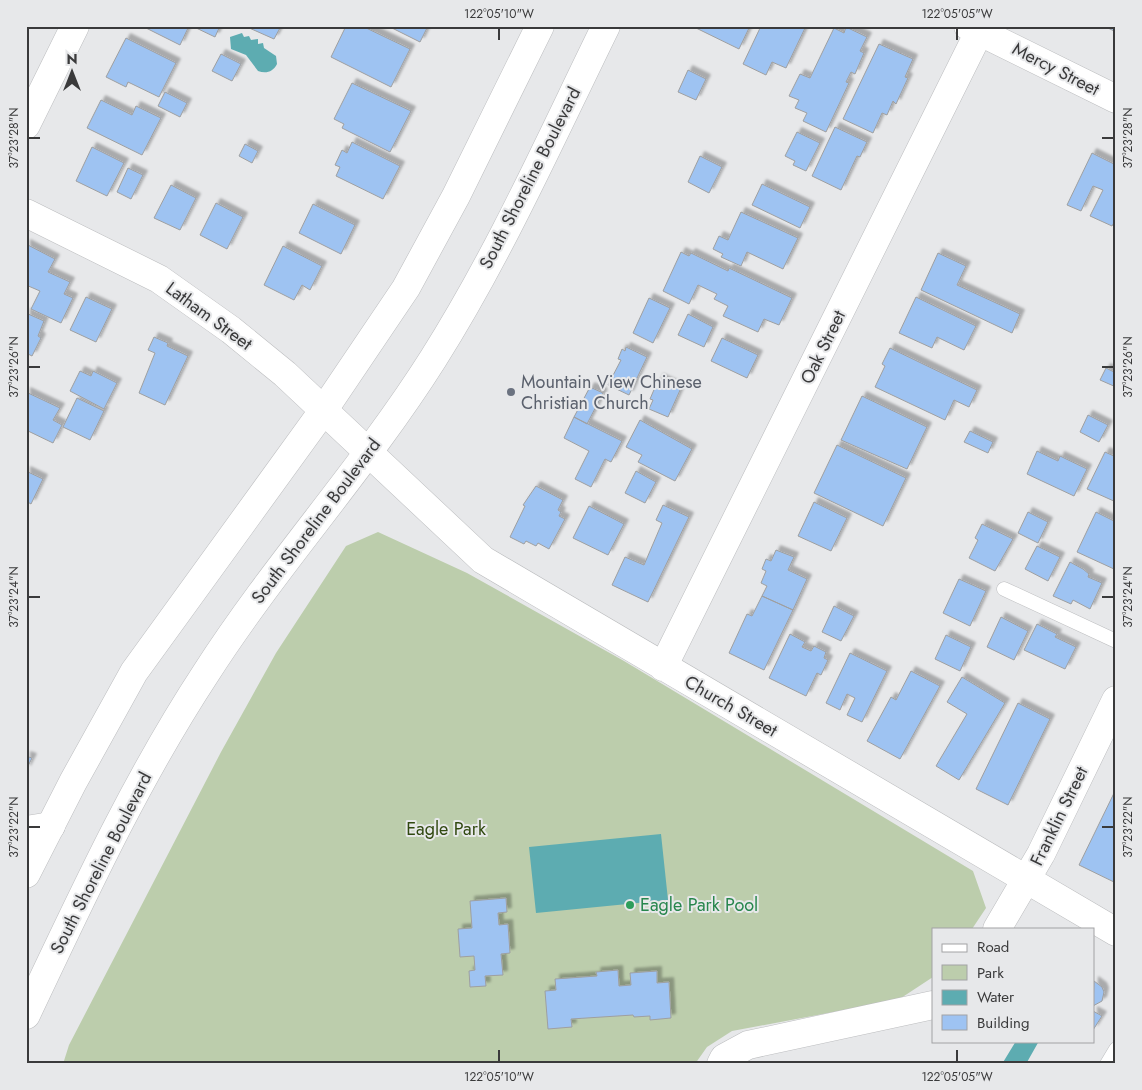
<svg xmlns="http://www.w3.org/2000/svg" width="1142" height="1090" font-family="Jost,sans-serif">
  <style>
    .green { fill: #bccdac }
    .water { fill: #5dacb1 }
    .building { fill: #9ec3f2; stroke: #9e9fa0; filter: url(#shadow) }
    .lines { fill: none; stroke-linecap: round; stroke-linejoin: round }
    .service-casing { stroke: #bcbdbf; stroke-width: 15 }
    .minor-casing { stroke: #bcbdbf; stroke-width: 29 }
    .primary-casing { stroke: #bcbdbf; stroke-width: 29 }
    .service { stroke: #fff; stroke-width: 14 }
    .minor { stroke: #fff; stroke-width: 28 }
    .primary { stroke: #fff; stroke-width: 28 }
    .ticks { fill: none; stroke: #3a3a3b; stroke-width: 2 }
    .worship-dot { fill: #6b7280; stroke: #e7e8ea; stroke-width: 2 }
    .leisure-dot { fill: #2e9e5b; stroke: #e7e8ea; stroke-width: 2 }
    .labels { text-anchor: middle; stroke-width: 4; stroke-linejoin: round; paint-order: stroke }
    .street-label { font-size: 18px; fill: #3a3a3b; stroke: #e7e8ea }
    .worship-label { font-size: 18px; fill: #5b616d; stroke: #e7e8ea; text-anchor: start }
    .park-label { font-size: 18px; fill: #314910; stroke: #e7e8ea }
    .leisure-label { font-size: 18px; fill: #27864d; stroke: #e7e8ea; text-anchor: start }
    .neatline { fill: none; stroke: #3a3a3b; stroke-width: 2 }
    .ticks-label { font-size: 12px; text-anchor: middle; fill: #3a3a3b }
  </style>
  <defs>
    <filter id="shadow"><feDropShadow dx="4.5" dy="-4.5" stdDeviation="1" flood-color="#0004"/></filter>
  </defs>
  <rect width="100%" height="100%" fill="#e7e8ea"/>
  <path class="green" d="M 378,532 L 467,573 L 624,661 L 973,871 L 986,908 L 972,929 L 933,929 L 933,977 L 898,1000 L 732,1031 L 707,1047 L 695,1064 L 63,1064 L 69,1045 L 221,752 L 276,653 L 346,546 Z"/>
  <path class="water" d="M 242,33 L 244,37 L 249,36 L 251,40 L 258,39 L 258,44 L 263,43 L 264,48 L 276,56 L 277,64 C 273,72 266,74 258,71 L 246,55 L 231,49 L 230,37 Z
    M 661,834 L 668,900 L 536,913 L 529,847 Z
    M 1016,1041 L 1039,1041 L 1026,1064 L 1002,1064 Z"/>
  <path class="building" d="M 142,26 L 189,26 L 180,45 Z
    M 192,26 L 220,26 L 215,37 Z
    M 276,26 L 280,28 L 274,39 L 247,27 Z
    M 346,26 L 362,26 L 410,49 L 391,87 L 331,57 Z
    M 388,26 L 428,26 L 420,42 Z
    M 697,26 L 750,26 L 739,49 L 696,28 Z
    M 761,26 L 806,26 L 786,68 L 772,62 L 766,75 L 743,64 Z
    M 1104,26 L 1116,26 L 1116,32 Z
    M 846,27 L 867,37 L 860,51 L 864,53 L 855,74 L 851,72 L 846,82 L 849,83 L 826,132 L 803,121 L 807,113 L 795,108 L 799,100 L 789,96 L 800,74 L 810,78 L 834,28 L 844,33 Z
    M 126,38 L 176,63 L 159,97 L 128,82 L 126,87 L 106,77 Z
    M 879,44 L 913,59 L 905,77 L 908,78 L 896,104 L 893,101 L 887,115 L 882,113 L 873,133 L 843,119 Z
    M 221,54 L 241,64 L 232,81 L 212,71 Z
    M 688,70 L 706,79 L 696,100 L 678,92 Z
    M 352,83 L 411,111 L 390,152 L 342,128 L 344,124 L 334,119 Z
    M 165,92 L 187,103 L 180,117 L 158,106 Z
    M 101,100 L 132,115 L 136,106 L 161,118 L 142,155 L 87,128 Z
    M 835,127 L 867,142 L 860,157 L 857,156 L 841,190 L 812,176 Z
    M 797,132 L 820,143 L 806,171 L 793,165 L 795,161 L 785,156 Z
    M 352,142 L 400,166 L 383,199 L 336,176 L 340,167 L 335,165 L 342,150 L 347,153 Z
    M 245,144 L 258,151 L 252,163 L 239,156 Z
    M 92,147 L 124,163 L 107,196 L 76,181 Z
    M 1092,153 L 1116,165 L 1116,219 L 1112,226 L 1090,216 L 1103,190 L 1093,186 L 1081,211 L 1067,205 Z
    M 700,156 L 722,167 L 709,193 L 688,182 Z
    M 128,168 L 143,175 L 131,199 L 117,192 Z
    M 762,184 L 810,207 L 800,228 L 752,205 Z
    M 171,185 L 196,198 L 180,230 L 154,218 Z
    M 216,203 L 243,217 L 227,249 L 200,235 Z
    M 313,204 L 355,225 L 341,254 L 299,233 Z
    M 741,212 L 798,238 L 783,269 L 747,252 L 741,266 L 721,257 L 723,254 L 713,249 L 719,236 L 728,240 Z
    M 26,244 L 55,259 L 48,272 L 70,282 L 64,294 L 73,298 L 61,323 L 31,309 L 40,291 L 26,285 Z
    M 283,246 L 322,266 L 310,290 L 302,285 L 294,300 L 264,285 Z
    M 681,252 L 689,256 L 691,253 L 728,271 L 729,268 L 792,298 L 779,325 L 764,319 L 758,332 L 723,316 L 728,306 L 714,299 L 717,294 L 698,285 L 689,304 L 663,291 Z
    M 938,253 L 966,266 L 957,285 L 1020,314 L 1012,333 L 921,290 Z
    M 86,297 L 112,309 L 96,342 L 70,330 Z
    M 916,297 L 976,326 L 964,350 L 937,337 L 932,348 L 899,333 Z
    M 649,298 L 670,308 L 653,343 L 633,333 Z
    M 26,313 L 44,321 L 38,336 L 41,338 L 32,356 L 26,353 Z
    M 688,314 L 713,327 L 704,347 L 678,335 Z
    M 154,337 L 168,343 L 167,346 L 188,356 L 165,405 L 139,393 L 155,353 L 148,350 Z
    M 722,338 L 758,355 L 747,378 L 711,361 Z
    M 626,347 L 647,357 L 629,395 L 608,385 L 621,360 L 618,359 L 622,349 L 625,351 Z
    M 890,348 L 977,390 L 969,407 L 954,400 L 945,420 L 875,387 L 885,366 L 882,364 Z
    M 1106,368 L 1116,373 L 1116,387 L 1100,380 Z
    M 80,371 L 91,376 L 93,371 L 117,383 L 104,409 L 70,391 Z
    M 659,378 L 681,388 L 668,417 L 649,409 L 653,400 L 650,399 Z
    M 590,387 L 603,393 L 587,424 L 574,417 Z
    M 26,392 L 60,408 L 53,420 L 62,425 L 53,443 L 26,430 Z
    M 862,396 L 927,427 L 907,469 L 841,440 Z
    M 77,398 L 104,411 L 90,440 L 63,427 Z
    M 1088,415 L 1108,425 L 1099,442 L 1080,432 Z
    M 574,417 L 622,441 L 611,462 L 605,459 L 591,487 L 575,479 L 589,451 L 564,438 Z
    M 640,420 L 692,449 L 675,481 L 638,462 L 642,455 L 626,447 Z
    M 970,431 L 993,442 L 988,453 L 964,442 Z
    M 837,445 L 906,478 L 883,526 L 814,493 Z
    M 1037,451 L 1058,461 L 1060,456 L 1087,469 L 1074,496 L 1027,474 Z
    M 1105,452 L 1116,457 L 1116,502 L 1087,489 Z
    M 26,471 L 43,479 L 31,504 L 26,501 Z
    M 636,471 L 656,482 L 645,503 L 625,493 Z
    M 536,486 L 563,500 L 558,510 L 561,512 L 559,516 L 565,519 L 549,549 L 538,543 L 536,546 L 526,541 L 524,544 L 510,537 L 525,506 L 523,505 Z
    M 814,502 L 847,518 L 831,551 L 798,536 Z
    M 663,505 L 689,517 L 648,602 L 612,585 L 625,557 L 644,565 L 662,523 L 656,520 Z
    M 589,506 L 624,524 L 608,555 L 573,538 Z
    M 1028,512 L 1048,522 L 1038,543 L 1018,533 Z
    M 1096,512 L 1116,522 L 1116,565 L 1114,569 L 1077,552 Z
    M 982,524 L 1013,539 L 995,571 L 969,558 L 978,540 L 975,538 Z
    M 1037,546 L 1060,557 L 1048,581 L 1025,569 Z
    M 776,550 L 794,557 L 788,570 L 807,579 L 793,610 L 762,596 L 767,586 L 761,583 L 766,571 L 762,569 L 766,559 L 771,561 Z
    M 1070,562 L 1083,569 L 1089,574 L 1088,577 L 1102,583 L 1090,609 L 1073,600 L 1071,604 L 1053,596 Z
    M 959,579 L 986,591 L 970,626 L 943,613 Z
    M 762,596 L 793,610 L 764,670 L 729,653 L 747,614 L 752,616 Z
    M 834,606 L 854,616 L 841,641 L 822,632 Z
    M 1001,617 L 1028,631 L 1014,660 L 987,647 Z
    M 1037,624 L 1057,634 L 1055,637 L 1076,647 L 1065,669 L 1024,650 Z
    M 790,634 L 805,642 L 802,647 L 811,651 L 814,646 L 826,652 L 824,658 L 828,660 L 821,675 L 817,673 L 806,696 L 769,678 Z
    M 946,635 L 971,647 L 960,671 L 935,659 Z
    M 850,653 L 887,671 L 862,722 L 847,715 L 855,698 L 847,694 L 840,710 L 826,703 Z
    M 911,671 L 940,686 L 900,759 L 867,741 L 891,697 L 896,700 Z
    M 962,677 L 1005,703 L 959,780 L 936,766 L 967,714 L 947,702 Z
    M 1018,703 L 1050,719 L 1008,805 L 976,789 Z
    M 26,756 L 32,758 L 26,770 Z
    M 1116,789 L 1116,883 L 1079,865 Z
    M 506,898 L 507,912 L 498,913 L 499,925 L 508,924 L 510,953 L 501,954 L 503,975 L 485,976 L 486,986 L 470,987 L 469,971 L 475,970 L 474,956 L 460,957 L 458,929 L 472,928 L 470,901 Z
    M 618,970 L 619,986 L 631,985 L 630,973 L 657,971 L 657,983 L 669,982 L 671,1018 L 650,1020 L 650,1016 L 634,1017 L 633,1015 L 571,1019 L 572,1027 L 548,1029 L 545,991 L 556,990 L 555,979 L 597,976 L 596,972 Z
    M 1094,981 L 1102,987 L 1104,992 L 1102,1001 L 1093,1006 Z
    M 1093,1011 L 1102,1016 L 1093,1030 Z"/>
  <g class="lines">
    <defs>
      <path id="service" d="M 1004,589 L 1116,641
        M 1107,1064 L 1116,1049"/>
      <path id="minor" d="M 968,26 L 1116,99
        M 26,125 L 75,26
        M 26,213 L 159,279 L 231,330 L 285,374 L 483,560 L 1116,932
        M 663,667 L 982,26
        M 26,830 L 51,826
        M 997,929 L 1041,854 L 1116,700
        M 721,1064 L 724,1058 L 748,1045 L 933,1005"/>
      <path id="primary" d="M 26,874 L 73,782 L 134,672 L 323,411 L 406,288 L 456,196 L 540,26
        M 26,1015 C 81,899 135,781 206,673 C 276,564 364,468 433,359 C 500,253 551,138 606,26"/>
    </defs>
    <use href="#service" class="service-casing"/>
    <use href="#minor" class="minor-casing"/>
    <use href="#primary" class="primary-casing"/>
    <use href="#service" class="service"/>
    <use href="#minor" class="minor"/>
    <use href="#primary" class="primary"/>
  </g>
  <path class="ticks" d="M 499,28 L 499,40M 957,28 L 957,40M 28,138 L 40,138M 1102,138 L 1114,138M 28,367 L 40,367M 1102,367 L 1114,367M 28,597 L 40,597M 1102,597 L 1114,597M 28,827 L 40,827M 1102,827 L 1114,827M 499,1050 L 499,1062M 957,1050 L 957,1062"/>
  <circle class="worship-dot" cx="511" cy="392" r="5"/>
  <circle class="leisure-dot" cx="630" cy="905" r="5"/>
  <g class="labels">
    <g class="street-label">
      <text transform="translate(1056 69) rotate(27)" y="6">Mercy Street</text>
      <text transform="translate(530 178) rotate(-63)" y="6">South Shoreline Boulevard</text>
      <text transform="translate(209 316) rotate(36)" y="6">Latham Street</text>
      <text transform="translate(823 347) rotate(-64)" y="6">Oak Street</text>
      <text transform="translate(316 521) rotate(-53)" y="6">South Shoreline Boulevard</text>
      <text transform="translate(731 706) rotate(30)" y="6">Church Street</text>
      <text transform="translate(1059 816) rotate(-64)" y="6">Franklin Street</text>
      <text transform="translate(101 863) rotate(-63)" y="6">South Shoreline Boulevard</text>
    </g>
    <g class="worship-label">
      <text x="521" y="388">Mountain View Chinese<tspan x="521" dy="21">Christian Church</tspan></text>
    </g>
    <g class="park-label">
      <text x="446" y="835">Eagle Park</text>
    </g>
    <g class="leisure-label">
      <text x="640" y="911">Eagle Park Pool</text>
    </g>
  </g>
  <rect width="1142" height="1090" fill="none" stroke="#e7e8ea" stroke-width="55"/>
  <rect x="932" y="928" width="162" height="115" fill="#e7e8ea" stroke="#a2a2a4"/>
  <rect x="942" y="944" width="25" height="8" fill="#ffffff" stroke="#a2a2a4"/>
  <text x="977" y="952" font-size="15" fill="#3a3a3b">Road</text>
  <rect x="942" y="965" width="25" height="15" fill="#bccdac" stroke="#a2a2a4"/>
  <text x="977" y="978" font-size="15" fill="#3a3a3b">Park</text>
  <rect x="942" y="990" width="25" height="15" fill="#5dacb1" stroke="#a2a2a4"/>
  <text x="977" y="1002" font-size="15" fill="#3a3a3b">Water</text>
  <rect x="942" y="1015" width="25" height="15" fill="#9ec3f2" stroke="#a2a2a4"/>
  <text x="977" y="1028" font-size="15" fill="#3a3a3b">Building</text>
  <g transform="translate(72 72)" stroke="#e7e8ea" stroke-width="4" paint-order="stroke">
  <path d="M0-4L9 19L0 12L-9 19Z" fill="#3a3a3b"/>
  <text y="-8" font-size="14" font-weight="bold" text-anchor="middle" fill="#3a3a3b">N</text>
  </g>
  <rect x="28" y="28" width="1086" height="1034" class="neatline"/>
  <g class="ticks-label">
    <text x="499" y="18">122°05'10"W</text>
    <text x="957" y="18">122°05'05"W</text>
    <text transform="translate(14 138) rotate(-90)" y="4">37°23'28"N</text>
    <text transform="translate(1128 138) rotate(-90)" y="4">37°23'28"N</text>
    <text transform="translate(14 367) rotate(-90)" y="4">37°23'26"N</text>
    <text transform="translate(1128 367) rotate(-90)" y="4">37°23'26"N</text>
    <text transform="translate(14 597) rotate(-90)" y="4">37°23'24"N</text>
    <text transform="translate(1128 597) rotate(-90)" y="4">37°23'24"N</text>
    <text transform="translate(14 827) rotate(-90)" y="4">37°23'22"N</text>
    <text transform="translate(1128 827) rotate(-90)" y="4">37°23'22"N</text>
    <text x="499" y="1081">122°05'10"W</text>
    <text x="957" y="1081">122°05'05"W</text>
  </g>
</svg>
